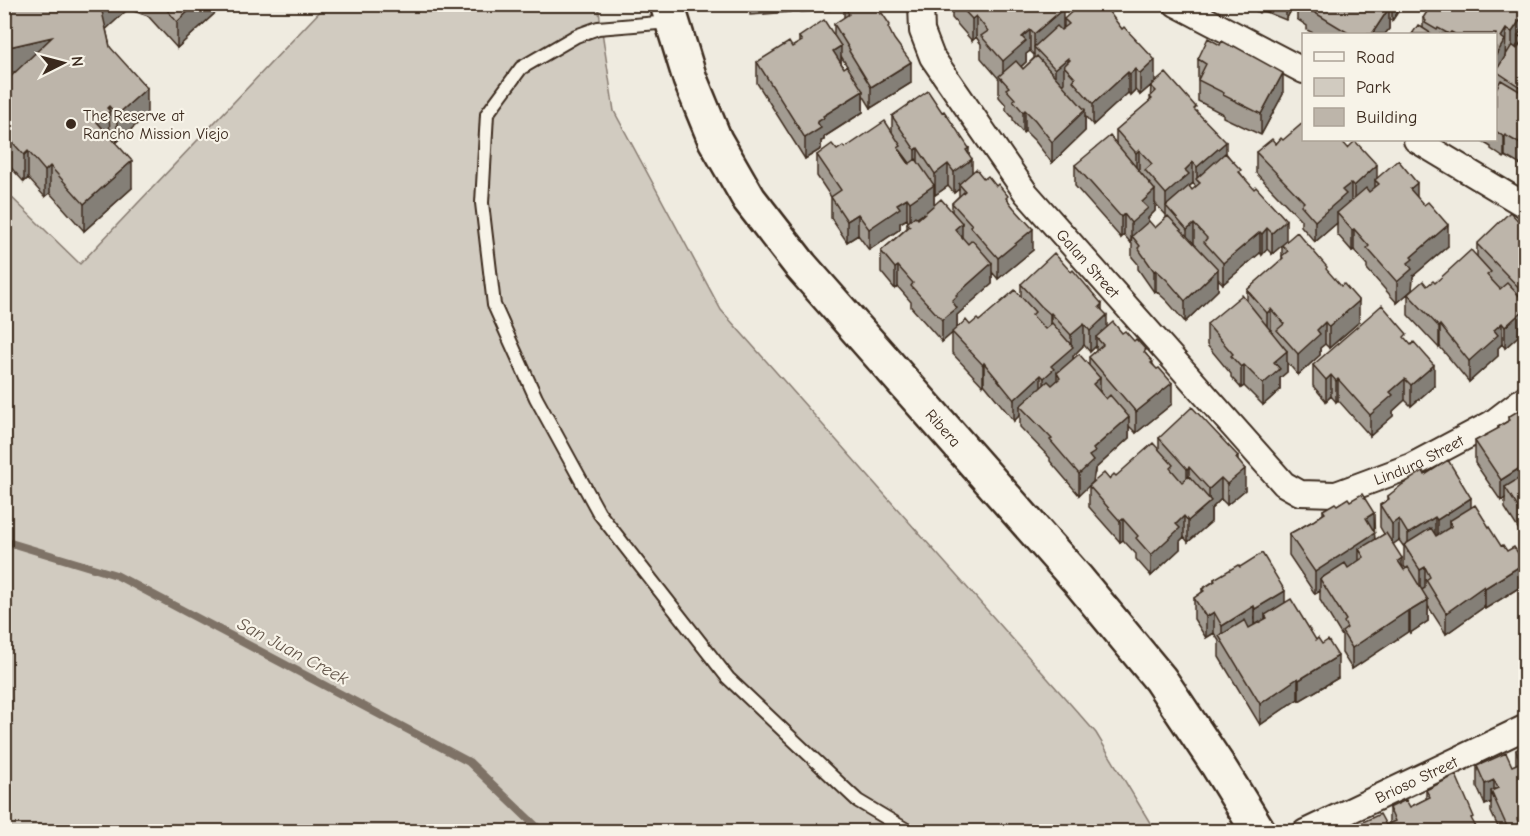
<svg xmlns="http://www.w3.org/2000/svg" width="1530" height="836" font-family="'Comic Neue',sans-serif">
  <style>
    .green { fill: #d1cbc0; stroke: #867a6f; stroke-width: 1.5 }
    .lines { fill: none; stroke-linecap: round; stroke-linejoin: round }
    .stream { stroke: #7e7266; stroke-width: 8 }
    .lane-casing { stroke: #3b2a1e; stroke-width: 16 }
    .street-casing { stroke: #3b2a1e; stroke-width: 28 }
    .secondary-casing { stroke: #3b2a1e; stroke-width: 38 }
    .lane { stroke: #f7f3e8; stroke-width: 12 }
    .street { stroke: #f7f3e8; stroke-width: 24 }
    .secondary { stroke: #f7f3e8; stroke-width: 33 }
    .wall { fill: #a39c92; stroke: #3b2a1e; stroke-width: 1.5; fill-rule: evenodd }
    .shaded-wall { fill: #847f77; stroke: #3b2a1e; stroke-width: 1.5 }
    .building { fill: #bdb5aa; stroke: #3b2a1e; stroke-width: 1.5 }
    .poi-dot { fill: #3b2a1e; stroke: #f7f3e8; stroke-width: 2 }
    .labels { text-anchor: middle; stroke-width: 4.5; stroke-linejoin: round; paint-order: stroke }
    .poi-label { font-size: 16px; fill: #3b2a1e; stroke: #f7f3e8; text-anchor: start }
    .street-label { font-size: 16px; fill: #3b2a1e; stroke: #f7f3e8 }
    .water-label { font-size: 18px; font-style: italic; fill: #625448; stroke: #f7f3e8 }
  </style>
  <rect width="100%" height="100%" fill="#efebe0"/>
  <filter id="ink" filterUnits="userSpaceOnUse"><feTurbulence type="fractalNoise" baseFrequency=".0167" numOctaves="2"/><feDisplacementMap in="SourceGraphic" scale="12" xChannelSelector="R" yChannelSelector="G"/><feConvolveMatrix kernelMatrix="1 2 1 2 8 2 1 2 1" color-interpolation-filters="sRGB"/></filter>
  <g filter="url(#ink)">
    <path class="green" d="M 326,5 L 598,5 L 614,111 L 721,310 L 1096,733 L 1155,831 L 5,831 L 4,190 L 80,264 Z"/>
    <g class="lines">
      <path class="stream" d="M 4,541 L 116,575 L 469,762 L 542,832"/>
      <defs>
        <path id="lane" d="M 670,22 L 598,28 L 576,36 L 521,68 L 487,114 L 482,203 L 494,305 L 536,398 L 599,513 L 728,678 L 858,801 L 910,832"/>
        <g id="street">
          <path id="s1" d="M 921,4 L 922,31 L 932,57 L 1026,193 L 1284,484 L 1300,493 L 1336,494 L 1411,466 L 1492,423 L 1526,397"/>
          <path d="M 1176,4 L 1304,71"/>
          <path d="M 1416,140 L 1526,206"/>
          <path id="s2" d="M 1305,832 L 1526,727"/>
        </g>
        <g id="secondary">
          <path id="s3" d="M 667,4 L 690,79 L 715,140 L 749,199 L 801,266 L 1078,580 L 1160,679 L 1217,764 L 1259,832"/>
        </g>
      </defs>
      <use href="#lane" class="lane-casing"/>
      <use href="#street" class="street-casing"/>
      <use href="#secondary" class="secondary-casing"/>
      <use href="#lane" class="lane"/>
      <use href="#street" class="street"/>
      <use href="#secondary" class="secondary"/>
    </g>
    <path class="wall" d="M 4,4 L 225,4 L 177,48 L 148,16 L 128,9 L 106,29 L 110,47 L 147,115 L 117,142 L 110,133 L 110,136 L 132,188 L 84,231 L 50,193 L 45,197 L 28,178 L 24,182 L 4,160 L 4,83 L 16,72 L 9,73 L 4,52 Z
      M 750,4 L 830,4 L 830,10 L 801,12 L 800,6 L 790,6 L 790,12 L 750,15 Z
      M 838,4 L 876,4 L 874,6 L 890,32 L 911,83 L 871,108 L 863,95 L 863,112 L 824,137 L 824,140 L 821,141 L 821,149 L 805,159 L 757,83 L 757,62 L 792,47 L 799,43 L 799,37 L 834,35 L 834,24 L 844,18 L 844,9 L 838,9 ZM 841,56 L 847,66 L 844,68 L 841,63 Z
      M 952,4 L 1059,4 L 1063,29 L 1064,27 L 1064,19 L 1155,82 L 1140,95 L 1135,90 L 1130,95 L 1128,93 L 1093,125 L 1085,116 L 1085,131 L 1052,163 L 1035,141 L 1025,131 L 1023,133 L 1013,121 L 1013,118 L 1006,110 L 1006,105 L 999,97 L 999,79 L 981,58 L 981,44 L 976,37 L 972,41 L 952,18 ZM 1030,51 L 1034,55 L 1034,58 L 1023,69 L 1021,67 L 1026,62 L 1026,54 Z
      M 1245,4 L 1294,4 L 1286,20 L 1261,10 L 1259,13 Z
      M 1297,4 L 1403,4 L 1392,21 L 1389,19 L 1389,29 L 1385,34 L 1315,34 L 1307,30 L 1307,26 L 1297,19 Z
      M 1526,4 L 1526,168 L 1505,156 L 1504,158 L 1491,149 L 1491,147 L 1481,141 L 1481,140 L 1496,140 L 1496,34 L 1412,34 L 1423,28 L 1423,18 Z
      M 1198,59 L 1283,94 L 1261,135 L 1223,117 L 1223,114 L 1198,101 Z
      M 1151,86 L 1196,111 L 1241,174 L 1286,241 L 1327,271 L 1359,322 L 1329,348 L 1325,344 L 1320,348 L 1320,355 L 1298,375 L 1287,362 L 1287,372 L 1280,378 L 1280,390 L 1263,405 L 1244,386 L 1241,388 L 1231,377 L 1231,374 L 1207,345 L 1207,324 L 1247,302 L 1247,290 L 1282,260 L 1282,245 L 1272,254 L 1267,249 L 1262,255 L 1260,253 L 1223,284 L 1218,279 L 1218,290 L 1185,322 L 1167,301 L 1156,291 L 1154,292 L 1138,269 L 1138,264 L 1132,257 L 1132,244 L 1124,235 L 1121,238 L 1075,186 L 1075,165 L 1116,143 L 1116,130 L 1150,101 ZM 1193,183 L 1196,187 L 1192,190 L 1189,187 ZM 1155,203 L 1166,215 L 1166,218 L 1155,228 L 1148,222 L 1148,218 L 1155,211 Z
      M 892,116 L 969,154 L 972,172 L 984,179 L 1008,200 L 1033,250 L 998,279 L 992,272 L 992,284 L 957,315 L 957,328 L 970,325 L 979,321 L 1021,297 L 1021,284 L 1102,310 L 1107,328 L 1122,333 L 1146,354 L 1153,364 L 1172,404 L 1136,433 L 1129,426 L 1129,438 L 1095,469 L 1095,473 L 1079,495 L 1050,461 L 1050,458 L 1020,427 L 1020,415 L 1014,421 L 984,384 L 983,386 L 952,353 L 952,333 L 942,342 L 911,307 L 911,302 L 898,287 L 895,289 L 881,272 L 881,251 L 907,228 L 907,223 L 908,222 L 907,219 L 900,223 L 900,229 L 869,250 L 858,235 L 847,242 L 831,218 L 831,197 L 817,176 L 817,155 L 845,148 L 892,132 ZM 901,151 L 910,163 L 909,164 L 901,154 ZM 948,186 L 954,193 L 959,189 L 959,196 L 952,203 L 952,211 L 934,205 L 934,194 L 935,195 ZM 1084,345 L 1090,352 L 1096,346 L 1096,351 L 1089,357 L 1089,366 L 1073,359 L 1073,356 Z
      M 1283,140 L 1377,178 L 1417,197 L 1448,246 L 1413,276 L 1412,290 L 1397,303 L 1367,269 L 1367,265 L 1354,250 L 1352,251 L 1337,234 L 1337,223 L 1315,242 L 1301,226 L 1301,220 L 1256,173 L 1256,152 Z
      M 1526,229 L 1526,329 L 1505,348 L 1502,344 L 1498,348 L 1498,356 L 1469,382 L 1440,347 L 1439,348 L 1408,315 L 1408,294 L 1435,283 L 1477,257 L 1477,244 Z
      M 1407,341 L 1434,386 L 1411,406 L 1405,400 L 1393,411 L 1393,416 L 1370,436 L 1338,400 L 1336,402 L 1331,396 L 1326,401 L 1313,386 L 1313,365 Z
      M 1526,410 L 1526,541 L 1505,508 L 1505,498 L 1501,501 L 1475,463 L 1475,441 L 1498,429 L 1498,427 L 1508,421 L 1508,417 Z
      M 1159,438 L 1238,461 L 1245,490 L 1227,505 L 1221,499 L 1211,509 L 1211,522 L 1188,542 L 1184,537 L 1180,541 L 1180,549 L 1151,576 L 1136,559 L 1136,554 L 1123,540 L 1120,542 L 1089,507 L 1089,486 L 1116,476 L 1159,450 Z
      M 1425,475 L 1471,508 L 1525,584 L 1485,609 L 1484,607 L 1446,634 L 1428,606 L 1428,621 L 1410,633 L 1409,631 L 1352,669 L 1342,653 L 1342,636 L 1320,600 L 1320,591 L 1315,594 L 1289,555 L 1289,534 L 1313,521 L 1323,514 L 1323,510 L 1337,505 L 1374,532 L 1375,540 L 1384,534 L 1380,527 L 1380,505 L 1388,500 L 1388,496 ZM 1399,540 L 1404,547 L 1404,566 L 1406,569 L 1404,570 L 1393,544 Z
      M 1240,567 L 1285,602 L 1338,678 L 1299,701 L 1298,699 L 1260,725 L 1219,657 L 1219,641 L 1214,633 L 1206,638 L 1194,619 L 1194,598 L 1202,592 L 1202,589 L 1214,581 L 1214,579 Z
      M 1526,745 L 1526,831 L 1500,831 L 1491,812 L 1491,802 L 1485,805 L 1477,787 L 1477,766 L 1512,766 L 1516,765 L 1516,750 Z
      M 1426,790 L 1474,824 L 1478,831 L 1348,831 L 1348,829 L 1386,825 L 1389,824 L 1389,808 L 1410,807 L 1426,799 Z"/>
    <path class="shaded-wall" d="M 103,4 L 128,4 L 128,9 L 101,34 L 101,7 Z
      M 196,4 L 225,4 L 177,48 L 177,22 Z
      M 1286,4 L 1294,4 L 1286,20 Z
      M 1392,4 L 1403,4 L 1392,21 Z
      M 1389,8 L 1389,29 L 1385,34 L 1372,34 Z
      M 1063,9 L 1063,30 L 1034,47 L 1034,55 L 1034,34 Z
      M 1526,11 L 1526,32 L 1518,35 L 1518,44 L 1512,54 L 1512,32 Z
      M 976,16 L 976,37 L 972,41 L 972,19 Z
      M 1506,29 L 1505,61 L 1496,71 L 1496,76 L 1496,55 L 1501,37 Z
      M 1030,30 L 1030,51 L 1026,54 L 1026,62 L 1004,81 L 1003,80 L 1003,61 L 1022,37 Z
      M 52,37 L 52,64 L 9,73 L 9,47 Z
      M 841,46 L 841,67 L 833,51 Z
      M 1068,58 L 1068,70 L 1064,66 L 1064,83 L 1055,91 L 1055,69 Z
      M 1155,60 L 1155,82 L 1140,95 L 1140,74 Z
      M 911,62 L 911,83 L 871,108 L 871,87 Z
      M 1135,69 L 1135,90 L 1130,95 L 1130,74 Z
      M 1128,72 L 1128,93 L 1093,125 L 1093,104 Z
      M 1283,73 L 1283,94 L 1261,135 L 1261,114 Z
      M 1526,86 L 1526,107 L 1523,110 L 1523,89 Z
      M 147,88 L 147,115 L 117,142 L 117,115 Z
      M 863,91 L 863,112 L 824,137 L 824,140 L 821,141 L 821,149 L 805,159 L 805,138 L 823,116 Z
      M 109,106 L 110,137 L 97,122 Z
      M 1025,110 L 1025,131 L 1023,133 L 1023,112 Z
      M 1085,110 L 1085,131 L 1052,163 L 1052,142 Z
      M 1505,135 L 1505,156 L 1504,158 L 1504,137 Z
      M 1226,142 L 1226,163 L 1200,183 L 1197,180 L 1197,167 Z
      M 918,148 L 918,169 L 915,171 L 915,150 Z
      M 969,148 L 969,162 L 972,159 L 972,180 L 959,184 L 959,189 L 954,193 L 954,172 L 966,150 Z
      M 1139,150 L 1139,171 L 1136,174 L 1136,153 Z
      M 28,151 L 28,178 L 24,182 L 24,155 Z
      M 132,161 L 132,188 L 84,231 L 84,204 Z
      M 1193,162 L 1193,183 L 1166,206 L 1166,215 L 1166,194 L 1185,170 Z
      M 948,164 L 948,186 L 935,195 L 935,174 Z
      M 1377,165 L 1377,182 L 1375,180 L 1375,188 L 1354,207 L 1354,186 Z
      M 50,166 L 50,193 L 45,197 L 45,171 Z
      M 1351,183 L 1351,204 L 1337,213 L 1337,223 L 1315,242 L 1315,221 L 1342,190 Z
      M 1417,183 L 1417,204 L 1410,189 Z
      M 934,185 L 934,206 L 910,223 L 910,202 Z
      M 1155,190 L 1155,211 L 1148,218 L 1148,230 L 1132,236 L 1131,244 L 1131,223 L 1142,202 Z
      M 907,198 L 907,219 L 900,223 L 900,229 L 869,250 L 869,229 L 897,204 Z
      M 858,214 L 858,235 L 847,242 L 847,221 Z
      M 1124,214 L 1124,235 L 1121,238 L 1121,217 Z
      M 1286,220 L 1286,242 L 1272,254 L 1272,233 Z
      M 962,223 L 962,244 L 955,229 Z
      M 1194,224 L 1194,245 L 1187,251 L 1187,230 Z
      M 1448,225 L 1448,246 L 1413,276 L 1412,290 L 1397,303 L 1397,282 L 1411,257 Z
      M 1267,228 L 1267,249 L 1262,255 L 1262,234 Z
      M 1033,229 L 1033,250 L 998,279 L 998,258 Z
      M 1354,229 L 1354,250 L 1352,251 L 1352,230 Z
      M 1260,232 L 1260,253 L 1223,284 L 1223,263 Z
      M 992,263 L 992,284 L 957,315 L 957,329 L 942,342 L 942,320 L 956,295 Z
      M 898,266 L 898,287 L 895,289 L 895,268 Z
      M 1218,269 L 1218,290 L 1185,322 L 1185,301 Z
      M 1156,270 L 1156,291 L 1154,292 L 1154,271 Z
      M 1359,301 L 1359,322 L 1329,348 L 1329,327 Z
      M 1102,304 L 1102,320 L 1107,315 L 1107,336 L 1096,337 L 1096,346 L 1090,352 L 1090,331 L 1099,307 Z
      M 1526,308 L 1526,329 L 1505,348 L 1505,327 Z
      M 1271,309 L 1271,330 L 1267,334 L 1267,313 Z
      M 1051,313 L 1051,334 L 1050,335 L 1050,314 Z
      M 1325,322 L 1325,344 L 1320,348 L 1320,355 L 1298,375 L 1298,354 L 1317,330 Z
      M 1502,323 L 1502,344 L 1498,348 L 1498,356 L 1469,382 L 1469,361 L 1494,330 Z
      M 1084,324 L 1084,345 L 1073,356 L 1073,368 L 1060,378 L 1057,373 L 1057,382 L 1044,399 L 1044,378 L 1051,366 L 1071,348 L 1071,335 Z
      M 1440,325 L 1440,347 L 1439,348 L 1439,327 Z
      M 1287,351 L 1287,372 L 1280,378 L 1280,390 L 1263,405 L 1263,384 L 1274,362 Z
      M 984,363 L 984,384 L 983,386 L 983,365 Z
      M 1244,365 L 1244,386 L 1241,388 L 1241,367 Z
      M 1434,365 L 1434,386 L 1411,406 L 1411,385 Z
      M 1041,375 L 1041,396 L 1020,406 L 1020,415 L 1014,421 L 1014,400 Z
      M 1331,375 L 1331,396 L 1326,401 L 1326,380 Z
      M 1100,378 L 1100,399 L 1093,384 Z
      M 1338,379 L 1338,400 L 1336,402 L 1336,381 Z
      M 1405,379 L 1405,400 L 1393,411 L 1393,416 L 1370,436 L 1370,415 L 1390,392 Z
      M 1172,383 L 1172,404 L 1136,433 L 1136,412 Z
      M 1129,417 L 1129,438 L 1095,469 L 1093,482 L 1079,495 L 1079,474 L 1093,449 Z
      M 1238,456 L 1238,474 L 1245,469 L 1245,490 L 1227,505 L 1227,484 L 1236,458 Z
      M 1526,464 L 1526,485 L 1505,487 L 1505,498 L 1501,501 L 1501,480 Z
      M 1189,467 L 1189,488 L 1187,490 L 1187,469 Z
      M 1221,478 L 1221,499 L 1211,509 L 1211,522 L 1188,542 L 1188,521 L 1209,503 L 1209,489 Z
      M 1471,498 L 1471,519 L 1452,526 L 1449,521 L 1449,533 L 1437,541 L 1437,520 Z
      M 1374,513 L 1375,554 L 1364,557 L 1359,549 L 1359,564 L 1320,579 L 1320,591 L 1315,594 L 1315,572 L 1366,518 Z
      M 1184,516 L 1184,537 L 1180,541 L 1180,549 L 1151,576 L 1151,555 L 1176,524 Z
      M 1435,517 L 1435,538 L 1408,552 L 1408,534 Z
      M 1123,519 L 1123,540 L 1120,542 L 1120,521 Z
      M 1399,519 L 1399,540 L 1392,545 L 1392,524 Z
      M 1402,558 L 1402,579 L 1398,561 Z
      M 1525,563 L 1525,584 L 1485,609 L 1485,588 Z
      M 1425,567 L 1425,588 L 1420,591 L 1420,570 Z
      M 1484,586 L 1484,607 L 1446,634 L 1446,613 Z
      M 1285,591 L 1285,612 L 1267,618 L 1265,615 L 1265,625 L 1255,630 L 1255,609 Z
      M 1428,600 L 1428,621 L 1410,633 L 1410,611 Z
      M 1254,606 L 1254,628 L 1222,642 L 1222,626 Z
      M 1409,610 L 1409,631 L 1352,669 L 1352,648 Z
      M 1214,612 L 1214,633 L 1206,638 L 1206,617 Z
      M 1338,656 L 1338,678 L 1299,701 L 1299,680 Z
      M 1298,678 L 1298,699 L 1260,725 L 1260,704 Z
      M 1494,780 L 1494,799 L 1491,791 L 1491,802 L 1485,805 L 1485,784 Z
      M 1526,815 L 1526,831 L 1510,831 L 1517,819 Z"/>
    <path class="building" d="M 4,4 L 103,4 L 101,7 L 110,47 L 147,88 L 117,115 L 109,106 L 107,108 L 110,111 L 97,122 L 132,161 L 84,204 L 50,166 L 45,171 L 28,151 L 24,155 L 4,133 L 4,83 L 52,37 L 9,47 L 4,26 Z
      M 162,4 L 196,4 L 177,22 Z
      M 846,4 L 874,4 L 880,14 L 882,13 L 890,25 L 888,27 L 894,39 L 911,62 L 871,87 L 849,51 L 850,50 L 834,24 L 849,14 L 844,6 Z
      M 958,4 L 1059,4 L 1063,9 L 1034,34 L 1030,30 L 1022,37 L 1026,41 L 1003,61 L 981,36 L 988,31 L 976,16 L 972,19 Z
      M 1080,4 L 1103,4 L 1122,29 L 1124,27 L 1155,60 L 1140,74 L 1135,69 L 1130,74 L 1128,72 L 1093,104 L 1073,81 L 1075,78 L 1064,66 L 1070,60 L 1068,58 L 1055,69 L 1034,47 L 1057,26 L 1061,30 L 1069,24 L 1064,19 Z
      M 1307,4 L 1385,4 L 1389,8 L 1372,34 L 1350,34 L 1307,8 L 1309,6 Z
      M 1432,4 L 1526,4 L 1526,11 L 1512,32 L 1506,29 L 1501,37 L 1505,40 L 1496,55 L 1496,34 L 1455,34 L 1451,32 L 1449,34 L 1438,28 L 1437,30 L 1425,23 L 1426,21 L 1423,18 Z
      M 824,20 L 841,46 L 833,51 L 844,68 L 847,66 L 863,91 L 823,116 L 824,118 L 817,122 L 821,128 L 805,138 L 757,62 L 789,42 L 792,47 L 802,41 L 799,37 Z
      M 1526,24 L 1526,86 L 1523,89 L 1496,71 L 1512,45 L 1517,49 L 1523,39 L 1518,35 Z
      M 1418,25 L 1432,34 L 1412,34 Z
      M 1208,38 L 1220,45 L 1222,41 L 1233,47 L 1234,46 L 1283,73 L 1261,114 L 1223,95 L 1224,93 L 1198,80 L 1206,64 L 1198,59 Z
      M 1037,56 L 1085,110 L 1052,142 L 1035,120 L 1025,110 L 1023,112 L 1013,100 L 1015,99 L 1006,89 L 1009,87 L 999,76 L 1016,61 L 1023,69 Z
      M 1166,73 L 1196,107 L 1194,109 L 1226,142 L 1197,167 L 1193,162 L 1185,170 L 1189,174 L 1166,194 L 1145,170 L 1152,164 L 1139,150 L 1136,153 L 1116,130 L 1152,99 L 1150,97 L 1156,91 L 1151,86 Z
      M 1501,80 L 1526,95 L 1526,147 L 1517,142 L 1505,135 L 1504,137 L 1496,131 L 1496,89 Z
      M 928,91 L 942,112 L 944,111 L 969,148 L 966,150 L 972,159 L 954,172 L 948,164 L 935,174 L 918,148 L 915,150 L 892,116 Z
      M 885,121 L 901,146 L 898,148 L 909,164 L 916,159 L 934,185 L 910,202 L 907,198 L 897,204 L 900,208 L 869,229 L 858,214 L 847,221 L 831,197 L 841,190 L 817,155 L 832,144 L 837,150 L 843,146 L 845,148 Z
      M 1304,122 L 1304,140 L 1341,140 L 1348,148 L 1355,141 L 1377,165 L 1354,186 L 1351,183 L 1342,190 L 1346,194 L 1315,221 L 1301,205 L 1304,202 L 1256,152 L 1272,139 L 1276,144 L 1281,138 L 1283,140 Z
      M 1110,136 L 1155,190 L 1142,202 L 1148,208 L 1131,223 L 1124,214 L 1121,217 L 1075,165 Z
      M 1225,153 L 1241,170 L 1239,172 L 1254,189 L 1256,187 L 1286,220 L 1272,233 L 1267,228 L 1262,234 L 1260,232 L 1223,263 L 1204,242 L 1207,238 L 1194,224 L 1187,230 L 1166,206 L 1189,186 L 1192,190 L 1200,183 L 1196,179 Z
      M 1398,160 L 1417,183 L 1410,189 L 1424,205 L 1428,202 L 1448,225 L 1411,257 L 1413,259 L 1408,263 L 1412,269 L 1397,282 L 1367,248 L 1369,246 L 1354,229 L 1352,230 L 1337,213 L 1366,188 L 1369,192 L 1379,184 L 1375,180 Z
      M 976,169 L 984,179 L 988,176 L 996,186 L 998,184 L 1008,196 L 1006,198 L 1014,208 L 1033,229 L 998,258 L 970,226 L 972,225 L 952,203 L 965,191 L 959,184 Z
      M 941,199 L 962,223 L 955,229 L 968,244 L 972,240 L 992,263 L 956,295 L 957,296 L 952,301 L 957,308 L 942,320 L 911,286 L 913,283 L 898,266 L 895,268 L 881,251 L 910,226 L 907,223 L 915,216 L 918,219 Z
      M 1510,212 L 1526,229 L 1526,295 L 1477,244 Z
      M 1168,216 L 1218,269 L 1185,301 L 1167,280 L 1156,270 L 1154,271 L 1138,248 L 1140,246 L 1132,236 L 1149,221 L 1155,228 Z
      M 1297,232 L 1327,267 L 1326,269 L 1341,286 L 1344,284 L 1359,301 L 1329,327 L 1325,322 L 1317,330 L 1320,334 L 1298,354 L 1277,330 L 1284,324 L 1271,309 L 1267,313 L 1247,290 L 1283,258 L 1282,256 L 1288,251 L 1282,245 Z
      M 1471,250 L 1491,272 L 1487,275 L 1500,289 L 1507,283 L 1526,303 L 1526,308 L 1505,327 L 1502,323 L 1494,330 L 1498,335 L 1469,361 L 1440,325 L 1439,327 L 1408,294 L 1423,281 L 1427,286 L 1433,281 L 1435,283 Z
      M 1054,253 L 1071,272 L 1073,270 L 1102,304 L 1099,307 L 1107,315 L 1090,331 L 1084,324 L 1071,335 L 1051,313 L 1050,314 L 1041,306 L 1021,284 Z
      M 1015,290 L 1035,312 L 1032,315 L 1045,329 L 1052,323 L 1073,347 L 1051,366 L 1054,369 L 1044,378 L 1041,375 L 1014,400 L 984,363 L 983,365 L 952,332 L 966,320 L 970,325 L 977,319 L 979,321 Z
      M 1242,295 L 1287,351 L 1274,362 L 1280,369 L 1263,384 L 1244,365 L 1241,367 L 1231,356 L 1233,354 L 1207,324 Z
      M 1382,305 L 1407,334 L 1404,337 L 1411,345 L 1414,342 L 1434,365 L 1411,385 L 1405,379 L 1390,392 L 1393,395 L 1370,415 L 1338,379 L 1336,381 L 1331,375 L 1326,380 L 1313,365 Z
      M 1113,322 L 1122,333 L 1125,331 L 1134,341 L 1136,339 L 1146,350 L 1144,352 L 1153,362 L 1151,363 L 1157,369 L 1159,368 L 1172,383 L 1136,412 L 1089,357 L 1103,345 L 1096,337 Z
      M 1079,354 L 1100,378 L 1093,384 L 1106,399 L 1110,395 L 1129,417 L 1093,449 L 1095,452 L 1089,456 L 1093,461 L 1079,474 L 1050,440 L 1052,439 L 1020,406 L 1048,381 L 1052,385 L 1060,378 L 1057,373 Z
      M 1192,407 L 1238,456 L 1236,458 L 1245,469 L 1227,484 L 1221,478 L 1209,489 L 1189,467 L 1187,469 L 1159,438 Z
      M 1521,409 L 1522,412 L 1526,410 L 1526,464 L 1501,480 L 1475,441 L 1499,428 L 1498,427 L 1510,420 L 1508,417 Z
      M 1153,443 L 1173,465 L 1170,468 L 1182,482 L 1189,476 L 1211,501 L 1188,521 L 1184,516 L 1176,524 L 1180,528 L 1151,555 L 1136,538 L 1138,536 L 1123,519 L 1120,521 L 1089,486 L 1104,473 L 1109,479 L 1114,474 L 1116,476 Z
      M 1448,460 L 1471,498 L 1437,520 L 1435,517 L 1408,534 L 1399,519 L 1392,524 L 1380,505 L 1389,499 L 1388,496 L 1403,484 L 1423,471 L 1425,475 Z
      M 1526,474 L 1526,520 L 1505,487 Z
      M 1362,494 L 1374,513 L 1366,518 L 1375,533 L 1315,572 L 1289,534 L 1313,521 L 1325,513 L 1323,510 L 1335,503 L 1337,505 L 1348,498 L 1350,501 Z
      M 1475,505 L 1501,546 L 1503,545 L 1507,551 L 1514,547 L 1525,563 L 1485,588 L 1484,586 L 1446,613 L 1426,580 L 1430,577 L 1425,567 L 1420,570 L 1404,545 L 1431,528 L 1436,536 L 1452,526 L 1449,521 Z
      M 1386,533 L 1402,558 L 1398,561 L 1404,570 L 1408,567 L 1428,600 L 1410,611 L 1409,610 L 1352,648 L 1342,632 L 1347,628 L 1344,622 L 1346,620 L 1320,579 L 1345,563 L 1348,568 L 1364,557 L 1359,549 Z
      M 1262,553 L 1285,591 L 1255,609 L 1254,606 L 1222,626 L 1214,612 L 1206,617 L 1194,598 L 1204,591 L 1202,589 L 1215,581 L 1214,579 L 1238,565 L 1240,567 Z
      M 1291,599 L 1316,640 L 1318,638 L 1322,644 L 1328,640 L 1338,656 L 1299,680 L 1298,678 L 1260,704 L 1219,636 L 1245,620 L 1249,628 L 1267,618 L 1265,615 Z
      M 1526,745 L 1526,815 L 1517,819 L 1520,826 L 1509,831 L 1491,791 L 1498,788 L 1494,780 L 1485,784 L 1477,766 L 1506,753 L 1512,766 L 1521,762 L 1516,750 Z
      M 1456,775 L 1474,817 L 1471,818 L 1478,831 L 1349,831 L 1348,829 L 1380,814 L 1386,825 L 1395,821 L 1389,808 L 1406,800 L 1410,807 L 1430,797 L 1426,790 Z"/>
  </g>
  <circle class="poi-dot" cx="71" cy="124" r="6"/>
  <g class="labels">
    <g class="poi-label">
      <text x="83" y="121">The Reserve at<tspan x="83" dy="18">Rancho Mission Viejo</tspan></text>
    </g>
    <g class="street-label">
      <text dy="6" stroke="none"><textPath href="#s1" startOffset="314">Galan Street</textPath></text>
      <text dy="6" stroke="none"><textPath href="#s3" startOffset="513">Ribera</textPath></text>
      <text dy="6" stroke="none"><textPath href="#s1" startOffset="753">Lindura Street</textPath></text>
      <text dy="6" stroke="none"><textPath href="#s2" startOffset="123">Brioso Street</textPath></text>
    </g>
    <g class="water-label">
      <text transform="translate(293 651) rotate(28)" y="6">San Juan Creek</text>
    </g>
  </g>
  <rect width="1530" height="836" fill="none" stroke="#f7f3e8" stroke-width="24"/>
  <rect x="12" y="12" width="1506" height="812" fill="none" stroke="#3b2a1e" stroke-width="2" filter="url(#ink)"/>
  <rect x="1302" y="33" width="195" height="108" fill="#f7f3e8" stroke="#aca397" stroke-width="1.5"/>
  <rect x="1314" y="52" width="30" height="9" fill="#f7f3e8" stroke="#aca397" stroke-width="1.5"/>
  <text x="1356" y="63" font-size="18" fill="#3b2a1e">Road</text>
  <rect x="1314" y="78" width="30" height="18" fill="#d1cbc0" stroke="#aca397" stroke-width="1.5"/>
  <text x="1356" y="93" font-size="18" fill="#3b2a1e">Park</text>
  <rect x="1314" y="108" width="30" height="18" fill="#bdb5aa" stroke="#aca397" stroke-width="1.5"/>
  <text x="1356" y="123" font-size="18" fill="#3b2a1e">Building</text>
  <g transform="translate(63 63) rotate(84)" stroke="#f7f3e8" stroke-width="4.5" paint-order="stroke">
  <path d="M0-4.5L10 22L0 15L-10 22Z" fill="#3b2a1e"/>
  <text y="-9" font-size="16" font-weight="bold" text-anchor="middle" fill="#3b2a1e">N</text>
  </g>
</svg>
